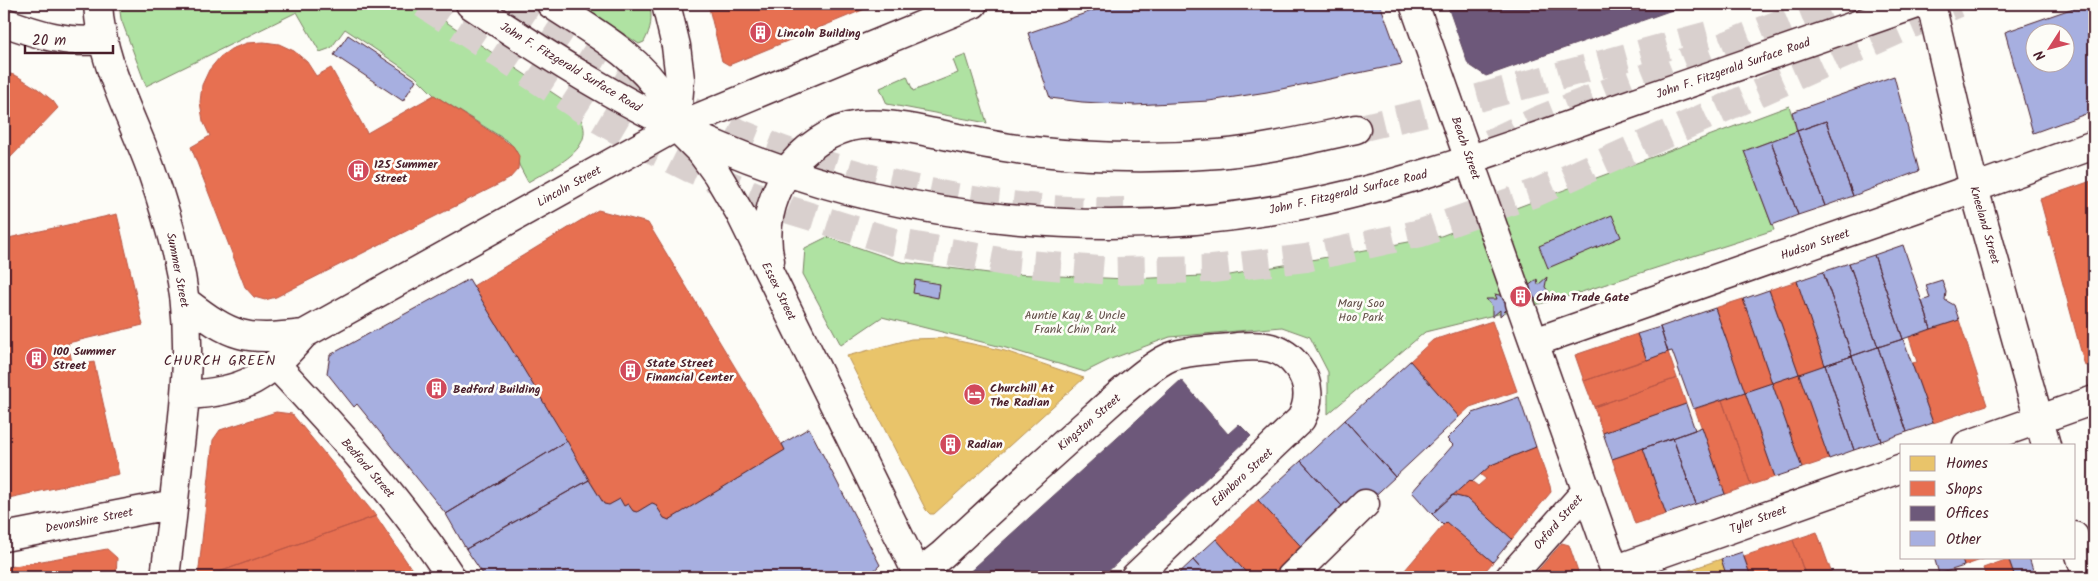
<svg xmlns="http://www.w3.org/2000/svg" width="2098" height="581" font-family="Kalam,sans-serif">
  <style>
    .green { fill: #afe2a2; stroke: #7c8066 }
    .homes { fill: #e9c46a; stroke: #b99257 }
    .shops { fill: #e76f51; stroke: #b85746 }
    .offices { fill: #6d597a; stroke: #624862 }
    .building { fill: #a7afe0; stroke: #4a1f2b; fill-rule: evenodd }
    .lines { fill: none; stroke-linecap: round; stroke-linejoin: round }
    .highway-tunnel { stroke: #d9d0ce; stroke-width: 28; stroke-dasharray: 28 14; stroke-linecap: butt }
    .minor-casing { stroke: #4a1f2b; stroke-width: 31 }
    .major-casing { stroke: #4a1f2b; stroke-width: 31 }
    .highway-casing { stroke: #4a1f2b; stroke-width: 31 }
    .minor { stroke: #fdfcf7; stroke-width: 28 }
    .major { stroke: #fdfcf7; stroke-width: 28 }
    .highway { stroke: #fdfcf7; stroke-width: 28 }
    .labels { text-anchor: middle; stroke-width: 5; stroke-linejoin: round; paint-order: stroke }
    .poi-label { font-size: 12px; font-weight: bold; fill: #4a1f2b; stroke: #fdfcf7; text-anchor: start }
    .street-label { font-size: 12px; fill: #4a1f2b; stroke: #fdfcf7 }
    .park-label { font-size: 12px; fill: #635049; stroke: #fdfcf7 }
    .neighbourhood-label { font-size: 14px; letter-spacing: 1px; fill: #4a1f2b; stroke: #fdfcf7 }
  </style>
  <rect width="100%" height="100%" fill="#fdfcf7"/>
  <filter id="ink" filterUnits="userSpaceOnUse"><feTurbulence type="fractalNoise" baseFrequency=".02" numOctaves="2"/><feDisplacementMap in="SourceGraphic" scale="10" xChannelSelector="R" yChannelSelector="G"/><feConvolveMatrix kernelMatrix="1 2 1 2 8 2 1 2 1" color-interpolation-filters="sRGB"/></filter>
  <g filter="url(#ink)">
    <path class="green" d="M 119,4 L 419,4 L 571,105 C 608,145 558,164 528,182 L 519,165 L 516,150 L 509,142 L 434,95 L 415,76 L 345,29 L 331,48 L 320,52 L 297,12 L 146,86 L 121,19 Z
      M 579,4 L 649,4 C 653,18 651,29 644,42 L 639,44 Z
      M 966,55 L 987,123 L 887,104 L 880,88 L 907,76 L 913,91 L 958,73 L 953,60 Z
      M 1789,106 L 1797,131 L 1744,151 L 1774,230 L 1563,298 L 1425,332 L 1328,414 L 1328,372 L 1310,337 L 1282,327 L 1170,337 L 1111,359 L 1085,372 L 1006,348 L 882,317 L 841,345 L 803,274 L 805,248 L 827,237 L 901,262 L 989,273 L 1127,279 L 1230,275 L 1441,236 Z"/>
    <path class="homes" d="M 945,338 L 1005,351 L 1084,378 L 934,514 L 930,514 L 926,510 L 847,356 L 911,339 Z
      M 1721,559 L 1727,577 L 1669,577 Z"/>
    <path class="shops" d="M 708,4 L 877,4 L 729,65 L 722,61 Z
      M 264,42 L 279,44 L 294,51 L 307,62 L 316,76 L 331,68 L 367,133 L 434,95 L 513,146 L 519,156 L 518,169 L 509,179 L 276,297 L 265,300 L 254,297 L 245,287 L 191,147 L 210,136 L 203,121 L 200,102 L 202,85 L 209,70 L 220,57 L 231,49 L 247,43 Z
      M 4,72 L 17,76 L 38,89 L 53,101 L 58,108 L 10,158 L 4,162 Z
      M 2094,180 L 2094,363 L 2085,366 L 2040,199 Z
      M 598,210 L 648,223 L 785,450 L 669,520 L 664,518 L 655,504 L 652,503 L 637,512 L 633,511 L 628,504 L 624,506 L 620,499 L 609,505 L 604,504 L 473,286 Z
      M 117,214 L 143,325 L 68,343 L 73,367 L 94,362 L 119,474 L 4,499 L 4,239 Z
      M 1797,281 L 1825,365 L 1799,374 L 1769,290 Z
      M 1743,299 L 1772,383 L 1745,392 L 1715,308 Z
      M 1959,320 L 1987,405 L 1933,423 L 1912,363 L 1917,362 L 1909,337 Z
      M 1492,321 L 1517,391 L 1470,407 L 1459,417 L 1410,361 L 1433,340 Z
      M 1637,334 L 1647,360 L 1584,381 L 1575,355 Z
      M 1668,352 L 1677,378 L 1594,407 L 1584,381 Z
      M 1799,374 L 1829,459 L 1802,468 L 1772,383 Z
      M 1677,378 L 1686,404 L 1603,433 L 1594,407 Z
      M 1745,392 L 1775,477 L 1751,485 L 1722,400 Z
      M 1722,400 L 1751,485 L 1725,494 L 1695,409 Z
      M 276,412 L 292,414 L 376,516 L 205,577 L 198,577 L 213,440 L 220,430 Z
      M 1536,447 L 1550,486 L 1551,492 L 1512,539 L 1468,499 L 1452,495 L 1470,480 L 1478,486 L 1486,479 L 1480,474 L 1491,465 Z
      M 1643,448 L 1666,514 L 1635,524 L 1612,459 Z
      M 1258,500 L 1310,556 L 1287,577 L 1250,577 L 1216,539 Z
      M 376,516 L 417,577 L 205,577 Z
      M 1446,522 L 1493,562 L 1480,577 L 1399,577 Z
      M 1817,532 L 1833,577 L 1806,577 L 1793,540 Z
      M 1793,540 L 1806,577 L 1751,577 L 1744,556 Z
      M 1562,543 L 1569,545 L 1580,577 L 1532,577 Z
      M 107,549 L 117,558 L 116,577 L 4,577 L 4,568 Z
      M 1961,557 L 1985,557 L 1986,558 L 1964,566 Z
      M 2008,559 L 2015,577 L 1986,577 L 1983,568 Z"/>
    <path class="offices" d="M 1447,4 L 1689,4 L 1486,76 L 1468,64 Z
      M 1181,380 L 1228,434 L 1239,424 L 1251,436 L 1102,577 L 964,577 Z"/>
    <path class="building" d="M 1112,4 L 1380,4 L 1402,64 L 1267,92 L 1209,101 L 1135,105 L 1082,102 L 1050,98 L 1028,33 Z
      M 2085,4 L 2094,4 L 2094,111 L 2033,133 L 2005,32 ZM 2036,32 L 2066,32 L 2066,62 L 2036,62 Z
      M 348,35 L 416,80 L 403,101 L 334,55 Z
      M 1894,76 L 1919,171 L 1853,196 L 1826,121 L 1797,131 L 1792,112 Z
      M 1826,121 L 1853,196 L 1825,206 L 1797,131 Z
      M 1797,131 L 1825,206 L 1798,215 L 1771,141 Z
      M 1771,141 L 1798,215 L 1772,225 L 1744,151 Z
      M 1612,215 L 1621,237 L 1548,268 L 1539,246 Z
      M 1903,245 L 1931,329 L 1903,339 L 1874,255 Z
      M 1874,255 L 1903,339 L 1878,347 L 1849,263 Z
      M 1849,263 L 1878,347 L 1852,356 L 1823,272 Z
      M 1823,272 L 1852,356 L 1825,365 L 1797,281 Z
      M 1547,277 L 1545,287 L 1552,296 L 1541,294 L 1545,299 L 1531,299 L 1508,308 L 1500,316 L 1500,310 L 1492,317 L 1492,306 L 1486,299 L 1497,299 L 1495,294 L 1503,296 L 1526,288 L 1537,279 L 1538,285 Z
      M 469,279 L 567,441 L 446,514 L 357,404 L 354,407 L 327,373 L 330,355 Z
      M 915,280 L 940,284 L 938,298 L 913,293 Z
      M 1942,280 L 1946,292 L 1945,300 L 1954,305 L 1959,320 L 1931,329 L 1922,301 L 1930,298 L 1926,285 Z
      M 1769,290 L 1799,374 L 1772,383 L 1743,299 Z
      M 1715,308 L 1745,392 L 1693,409 L 1672,351 L 1668,352 L 1660,327 Z
      M 1660,327 L 1668,352 L 1647,360 L 1637,334 Z
      M 1903,339 L 1933,423 L 1907,432 L 1878,347 Z
      M 1878,347 L 1907,432 L 1881,441 L 1852,356 Z
      M 1852,356 L 1881,441 L 1854,450 L 1825,365 Z
      M 1410,361 L 1459,417 L 1395,477 L 1345,420 Z
      M 1825,365 L 1854,450 L 1829,459 L 1799,374 Z
      M 1772,383 L 1802,468 L 1775,477 L 1745,392 Z
      M 1519,397 L 1536,447 L 1491,465 L 1472,482 L 1470,480 L 1432,514 L 1412,492 L 1453,445 L 1447,439 L 1473,413 Z
      M 1686,404 L 1695,430 L 1612,459 L 1603,433 Z
      M 1345,420 L 1395,477 L 1352,517 L 1301,461 Z
      M 1702,427 L 1725,494 L 1696,504 L 1673,438 Z
      M 809,428 L 880,565 L 867,577 L 485,577 L 466,549 L 589,480 L 604,504 L 609,505 L 620,499 L 624,506 L 628,504 L 633,511 L 637,512 L 652,503 L 655,504 L 664,518 L 669,520 L 785,450 L 782,444 Z
      M 1673,438 L 1696,504 L 1666,514 L 1643,448 Z
      M 567,441 L 589,480 L 466,549 L 446,514 Z
      M 1301,461 L 1352,517 L 1310,556 L 1258,500 Z
      M 1452,495 L 1468,499 L 1512,539 L 1493,562 L 1446,522 L 1443,525 L 1432,514 Z
      M 1216,539 L 1250,577 L 1208,577 L 1193,560 Z
      M 1742,552 L 1751,577 L 1727,577 L 1721,559 Z
      M 1934,557 L 1961,557 L 1964,566 L 1939,574 Z
      M 2008,557 L 2029,557 L 2035,577 L 2015,577 Z
      M 1193,560 L 1208,577 L 1175,577 Z"/>
    <g class="lines">
      <path class="highway-tunnel" d="M 423,4 L 590,114 L 641,144 L 689,168 L 790,210 L 894,242 L 1005,262 L 1112,271 L 1212,269 L 1306,258 L 1421,233 L 1535,193 L 1957,4
        M 511,4 C 561,36 610,70 663,97 C 804,170 968,214 1128,211
        M 1356,129 L 1423,113 L 1712,34
        M 1490,143 L 1538,120 L 1829,4"/>
      <defs>
        <path id="minor" d="M 1414,4 L 1516,292
          M 1520,303 L 1617,577
          M 1535,342 L 1974,188
          M 276,365 C 339,432 401,500 451,577
          M 1967,445 L 2094,400
          M 1614,570 L 1902,468
          M 914,577 L 942,555 C 993,508 1044,461 1096,415 C 1114,399 1149,366 1170,357 C 1188,350 1217,350 1237,347 C 1262,345 1282,345 1298,367 C 1310,383 1310,402 1301,419 L 1135,577
          M 1291,577 L 1365,504
          M 1510,577 L 1587,490"/>
        <path id="major" d="M 98,4 C 101,63 131,114 151,169 C 161,198 170,227 177,257 C 193,321 187,387 179,453 C 175,494 170,536 165,577
          M 470,4 C 551,58 633,111 723,148 C 901,222 1107,243 1296,206 C 1397,187 1493,152 1590,118 C 1699,80 1808,41 1917,4
          M 666,4 L 676,46 L 680,79 L 676,127 L 701,152 L 717,174 L 740,213 L 919,577
          M 1931,4 L 1974,188 L 2046,445
          M 4,22 C 37,34 68,44 103,40
          M 1974,188 L 2094,145
          M 770,261 C 763,228 770,201 786,173
          M 185,301 C 233,338 244,341 304,334
          M 186,395 C 246,392 266,378 304,334 L 676,127 L 973,4
          M 2074,536 L 2087,577
          M 4,537 L 174,504"/>
        <path id="highway" d="M 551,4 C 592,31 639,56 665,99 C 670,107 673,118 676,127
          M 786,173 C 801,150 832,128 860,125 C 882,123 904,127 924,131 C 960,138 996,147 1032,151 C 1094,158 1156,159 1218,154 C 1264,150 1310,139 1356,129"/>
      </defs>
      <use href="#minor" class="minor-casing"/>
      <use href="#major" class="major-casing"/>
      <use href="#highway" class="highway-casing"/>
      <use href="#minor" class="minor"/>
      <use href="#major" class="major"/>
      <use href="#highway" class="highway"/>
    </g>
  </g>
  <defs>
    <symbol id="building-disc" viewBox="-11 -11 22 22"><circle r="9.5" fill="#d1495b" stroke="#fdfcf7"/><path d="M-4-6H4V6H1V3H-1V6H-4ZM-2.5-4.3h1.7v1.8h-1.7ZM.8-4.3h1.7v1.8H.8ZM-2.5-1h1.7V.8h-1.7ZM.8-1h1.7V.8H.8Z" fill="#fff"/></symbol>
    <symbol id="hotel-disc" viewBox="-11 -11 22 22"><circle r="9.5" fill="#d1495b" stroke="#fdfcf7"/><path d="M-6-4.5h1.5V1H6V5H4.5V3h-9V5H-6ZM-4 0a1.8 1.8 0 1 1 3.6 0ZM.5 0V-2.5h3Q6-2.5 6 0Z" fill="#fff"/></symbol>
  </defs>
  <g fill-rule="evenodd">
    <use href="#building-disc" x="748" y="20" width="25" height="25"/>
    <use href="#building-disc" x="346" y="158" width="25" height="25"/>
    <use href="#building-disc" x="1508" y="284" width="25" height="25"/>
    <use href="#building-disc" x="24" y="346" width="25" height="25"/>
    <use href="#building-disc" x="618" y="358" width="25" height="25"/>
    <use href="#building-disc" x="424" y="376" width="25" height="25"/>
    <use href="#hotel-disc" x="962" y="382" width="25" height="25"/>
    <use href="#building-disc" x="938" y="432" width="25" height="25"/>
  </g>
  <g class="labels">
    <g class="poi-label">
      <text x="777" y="37">Lincoln Building</text>
      <text x="374" y="168">125 Summer<tspan x="374" dy="14">Street</tspan></text>
      <text x="1536" y="301">China Trade Gate</text>
      <text x="53" y="355">100 Summer<tspan x="53" dy="14">Street</tspan></text>
      <text x="646" y="367">State Street<tspan x="646" dy="14">Financial Center</tspan></text>
      <text x="990" y="392">Churchill At<tspan x="990" dy="14">The Radian</tspan></text>
      <text x="453" y="393">Bedford Building</text>
      <text x="967" y="448">Radian</text>
    </g>
    <g class="street-label">
      <text transform="translate(571 67) rotate(31)" y="4">John F. Fitzgerald Surface Road</text>
      <text transform="translate(1733 68) rotate(-19)" y="4">John F. Fitzgerald Surface Road</text>
      <text transform="translate(1466 148) rotate(71)" y="4">Beach Street</text>
      <text transform="translate(569 186) rotate(-29)" y="4">Lincoln Street</text>
      <text transform="translate(1348 192) rotate(-13)" y="4">John F. Fitzgerald Surface Road</text>
      <text transform="translate(1985 225) rotate(74)" y="4">Kneeland Street</text>
      <text transform="translate(1815 244) rotate(-19)" y="4">Hudson Street</text>
      <text transform="translate(178 270) rotate(79)" y="4">Summer Street</text>
      <text transform="translate(779 291) rotate(64)" y="4">Essex Street</text>
      <text transform="translate(1089 422) rotate(-41)" y="4">Kingston Street</text>
      <text transform="translate(368 468) rotate(49)" y="4">Bedford Street</text>
      <text transform="translate(1242 477) rotate(-43)" y="4">Edinboro Street</text>
      <text transform="translate(1758 519) rotate(-20)" y="4">Tyler Street</text>
      <text transform="translate(89 520) rotate(-11)" y="4">Devonshire Street</text>
      <text transform="translate(1558 522) rotate(-49)" y="4">Oxford Street</text>
    </g>
    <g class="park-label">
      <text x="1361" y="307">Mary Soo<tspan x="1361" dy="14">Hoo Park</tspan></text>
      <text x="1075" y="319">Auntie Kay &amp; Uncle<tspan x="1075" dy="14">Frank Chin Park</tspan></text>
    </g>
    <g class="neighbourhood-label">
      <text x="220" y="365">CHURCH GREEN</text>
    </g>
  </g>
  <rect width="2098" height="581" fill="none" stroke="#fdfcf7" stroke-width="20"/>
  <rect x="10" y="10" width="2078" height="561" fill="none" stroke="#4a1f2b" stroke-width="2" filter="url(#ink)"/>
  <rect x="1900" y="444" width="175" height="115" fill="#fdfcf7" stroke="#b5a4a5"/>
  <rect x="1910" y="456" width="25" height="15" fill="#e9c46a" stroke="#b5a4a5"/>
  <text x="1946" y="468" font-size="15" fill="#4a1f2b">Homes</text>
  <rect x="1910" y="481" width="25" height="15" fill="#e76f51" stroke="#b5a4a5"/>
  <text x="1946" y="494" font-size="15" fill="#4a1f2b">Shops</text>
  <rect x="1910" y="506" width="25" height="15" fill="#6d597a" stroke="#b5a4a5"/>
  <text x="1946" y="518" font-size="15" fill="#4a1f2b">Offices</text>
  <rect x="1910" y="531" width="25" height="15" fill="#a7afe0" stroke="#b5a4a5"/>
  <text x="1946" y="544" font-size="15" fill="#4a1f2b">Other</text>
  <g transform="translate(2050 48) rotate(234)"><circle r="24" fill="#fdfcf7" stroke="#b5a4a5"/>
  <path d="M0-4L9 19L0 12L-9 19Z" fill="#d1495b"/>
  <text y="-8" font-size="14" font-weight="bold" text-anchor="middle" fill="#4a1f2b">N</text>
  </g>
  <path d="M25 45v8h88v-8" fill="none" stroke="#4a1f2b" stroke-width="2.5"/>
  <text x="32" y="45" font-size="15" fill="#4a1f2b" stroke="#fdfcf7" stroke-width="4" paint-order="stroke">20 m</text>
</svg>
